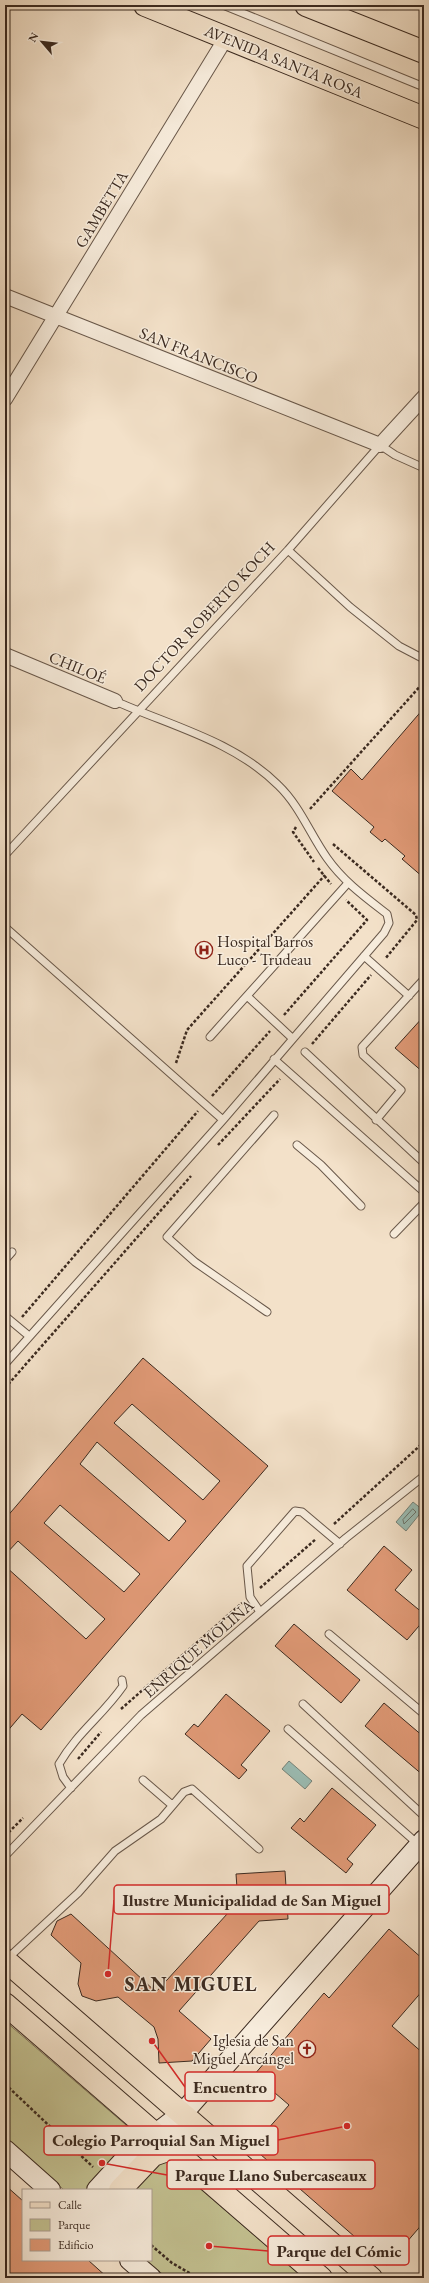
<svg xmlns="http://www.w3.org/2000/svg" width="429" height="2283" font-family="'EB Garamond',serif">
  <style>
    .green { fill: #c3c191; stroke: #7f7658 }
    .water { fill: #9bbeb6; stroke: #75837a }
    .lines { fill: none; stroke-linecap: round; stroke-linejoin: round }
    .shore { stroke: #6b746b; stroke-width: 1 }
    .building { fill: #e19a77; stroke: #3b2a20; fill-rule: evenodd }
    .lane-casing { stroke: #69584a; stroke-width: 9 }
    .street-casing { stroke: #69584a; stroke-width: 16 }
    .secondary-casing { stroke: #3b2a20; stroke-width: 22 }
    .primary-casing { stroke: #3b2a20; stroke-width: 24 }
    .path { stroke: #3b2a20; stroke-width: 2.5; stroke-dasharray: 3 2; stroke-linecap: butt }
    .lane { stroke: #f7ecdc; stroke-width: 7 }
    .street { stroke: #f7ecdc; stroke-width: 14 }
    .secondary { stroke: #f7ecdc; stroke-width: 20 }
    .primary { stroke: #f3e1c9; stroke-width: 22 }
    .labels { text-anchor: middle; stroke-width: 3; stroke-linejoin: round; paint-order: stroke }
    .street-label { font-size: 16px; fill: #3b2a20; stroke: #f7ecdc }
    .poi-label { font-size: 16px; fill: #3b2a20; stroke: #f7ecdc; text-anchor: start }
    .district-label { font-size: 20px; font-weight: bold; letter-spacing: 1px; fill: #3b2a20; stroke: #f7ecdc }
    .leader { fill: none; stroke: #d62828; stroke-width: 1.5 }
    .callout-dot { fill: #d62828; stroke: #f7ecdc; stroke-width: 1.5 }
    .callout { fill: #f7ecdc; stroke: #d62828; stroke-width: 1.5 }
    .callout-label { font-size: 17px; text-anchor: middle; font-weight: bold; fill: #3b2a20 }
  </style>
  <rect width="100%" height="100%" fill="#f3e1c9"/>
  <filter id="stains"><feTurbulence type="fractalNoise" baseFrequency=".005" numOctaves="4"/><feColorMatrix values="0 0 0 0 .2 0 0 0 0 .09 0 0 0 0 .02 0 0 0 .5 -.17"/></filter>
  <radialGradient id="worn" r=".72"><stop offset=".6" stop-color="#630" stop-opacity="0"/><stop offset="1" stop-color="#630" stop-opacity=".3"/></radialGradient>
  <path class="green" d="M 5,2021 L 304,2278 L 167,2278 L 146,2260 L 151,2260 L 151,2190 L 64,2190 L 5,2137 Z"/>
  <path class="water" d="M 413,1502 L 423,1510 L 406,1531 L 396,1522 Z
    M 289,1761 L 312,1781 L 305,1789 L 282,1769 Z"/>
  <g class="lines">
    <path class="shore" d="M 413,1509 L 416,1512 L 404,1524 L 403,1520 Z"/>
  </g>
  <path class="building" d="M 424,708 L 424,878 L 402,859 L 405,856 L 385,839 L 382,842 L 370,832 L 374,827 L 332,791 L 351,769 L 362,780 Z
    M 424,1016 L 424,1073 L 395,1048 Z
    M 143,1358 L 268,1466 L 41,1730 L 22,1714 L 5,1734 L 5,1566 L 86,1639 L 105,1619 L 18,1541 L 5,1555 L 5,1519 ZM 132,1404 L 220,1481 L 203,1500 L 114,1423 ZM 97,1442 L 186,1521 L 169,1541 L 80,1464 ZM 60,1505 L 140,1574 L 124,1592 L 44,1523 Z
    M 384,1546 L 412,1570 L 395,1590 L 424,1614 L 424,1620 L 407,1640 L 347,1590 Z
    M 294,1624 L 360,1680 L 341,1703 L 275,1646 Z
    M 226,1694 L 270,1731 L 241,1765 L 247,1770 L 239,1779 L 185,1734 L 194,1724 L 198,1727 Z
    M 384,1703 L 424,1737 L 424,1776 L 365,1726 Z
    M 332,1788 L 376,1825 L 347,1859 L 353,1864 L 346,1873 L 291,1828 L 300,1818 L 304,1822 Z
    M 285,1871 L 288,1919 L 259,1921 L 179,2011 L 211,2039 L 192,2061 L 159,2063 L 158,2039 L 154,2027 L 118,1997 L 96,2001 L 82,1996 L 78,1984 L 81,1963 L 51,1935 L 57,1921 L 71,1914 L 156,1992 L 238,1902 L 236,1874 Z
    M 389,1929 L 424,1960 L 424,1989 L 392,2026 L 424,2054 L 424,2222 L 387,2265 L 252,2147 L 289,2105 L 254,2075 L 324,1993 L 329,1998 Z
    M 5,2185 L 23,2201 L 23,2260 L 88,2260 L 108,2278 L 5,2278 Z"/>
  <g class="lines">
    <defs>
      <path id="lane" d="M 223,5 L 424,87
        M 424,475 L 424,492
        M 288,550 L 350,607 L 399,646 L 420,657
        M 5,855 L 288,550 L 380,445 L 395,455 L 424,468
        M 5,927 L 223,1120
        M 364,956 L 409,996
        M 247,996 L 292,1038
        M 210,1037 L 348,883
        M 305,1052 L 424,1163
        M 274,1059 L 424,1192
        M 376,1120 L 401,1090 L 363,1055 L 362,1047 L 424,979
        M 297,1145 L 321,1165 L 361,1206
        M 394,1234 L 424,1203
        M 5,1260 L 12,1252
        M 267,1312 L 195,1262 L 167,1237 L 274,1115
        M 5,1316 L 29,1336
        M 5,1364 L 223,1120 L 384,933 L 389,923 L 387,914 C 365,897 343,881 327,858 C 310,834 300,806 278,785 C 234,741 171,726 115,701
        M 260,1612 L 250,1597 L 247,1566 L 295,1511 L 302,1512 L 340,1544
        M 329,1634 L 424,1714
        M 303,1704 L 424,1816
        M 288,1729 L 419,1845
        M 143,1780 L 172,1805
        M 71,1788 L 63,1777 L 59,1764 C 77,1733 103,1715 123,1686 L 122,1680
        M 5,1856 L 141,1715 L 346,1538 L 424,1476
        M 7,1959 L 78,1893 L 115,1851 L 161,1819 L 184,1792 L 192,1789 L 259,1849"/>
      <path id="street" d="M 5,296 L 380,445 L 424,397
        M 5,399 L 226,38
        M 5,655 L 115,701"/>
      <path id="secondary" d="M 5,2150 L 50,2190
        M 97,2190 L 140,2143 L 156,2134 L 182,2114 L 424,1840
        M 130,2260 L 151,2278"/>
      <path id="primary" d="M 145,5 L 424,118
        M 306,5 L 424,52
        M 5,1960 L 371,2278
        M 5,2004 L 321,2278
        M 120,2190 L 153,2155 L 173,2148"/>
    </defs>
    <use href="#lane" class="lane-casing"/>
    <use href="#street" class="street-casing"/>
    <use href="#secondary" class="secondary-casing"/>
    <use href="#primary" class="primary-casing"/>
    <path class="path" d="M 310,809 L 423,683 L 421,667
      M 296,827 L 293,832 L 314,862
      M 333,844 L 416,915 L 417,920 L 385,959
      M 318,868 L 331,884
      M 284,1015 L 367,920 L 346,900
      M 312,1044 L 371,975
      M 176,1063 L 187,1030 L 325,875
      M 212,1096 L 270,1031
      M 218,1145 L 280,1079
      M 22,1317 L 198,1111
      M 5,1388 L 191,1176
      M 334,1524 L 424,1442
      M 260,1588 L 316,1539
      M 121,1709 L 242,1603
      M 78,1759 L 101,1732
      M 5,1836 L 23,1818
      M 5,2084 L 93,2167
      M 151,2245 L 172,2263 L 198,2278"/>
    <use href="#lane" class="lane"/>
    <use href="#street" class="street"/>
    <use href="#secondary" class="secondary"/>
    <use href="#primary" class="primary"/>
  </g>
  <defs>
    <symbol id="hospital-ring" viewBox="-11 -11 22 22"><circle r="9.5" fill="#f7ecdc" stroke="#8f2418" stroke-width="1.5"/><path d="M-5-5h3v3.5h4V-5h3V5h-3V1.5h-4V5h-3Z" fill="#8f2418"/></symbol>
    <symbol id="church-ring" viewBox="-11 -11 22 22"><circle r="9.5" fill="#f7ecdc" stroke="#8f2418" stroke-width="1.5"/><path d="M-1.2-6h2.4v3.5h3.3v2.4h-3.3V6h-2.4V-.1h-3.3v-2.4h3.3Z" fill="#8f2418"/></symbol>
  </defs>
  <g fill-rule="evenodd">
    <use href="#hospital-ring" x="194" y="940" width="20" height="20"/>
    <use href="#church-ring" x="297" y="2039" width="20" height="20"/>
  </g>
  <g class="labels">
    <g class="street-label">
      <text transform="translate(284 61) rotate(22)" y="6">AVENIDA SANTA ROSA</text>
      <text transform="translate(101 209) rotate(-59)" y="6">GAMBETTA</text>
      <text transform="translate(199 355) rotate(22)" y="6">SAN FRANCISCO</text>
      <text transform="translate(204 616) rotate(-47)" y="6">DOCTOR ROBERTO KOCH</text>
      <text transform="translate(78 667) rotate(22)" y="6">CHILOÉ</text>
      <text transform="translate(198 1648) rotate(-41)" y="6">ENRIQUE MOLINA</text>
    </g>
    <g class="poi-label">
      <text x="217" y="947">Hospital Barros<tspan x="217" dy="18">Luco - Trudeau</tspan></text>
      <text x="294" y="2046" text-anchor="end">Iglesia de San<tspan x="294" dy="18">Miguel Arcángel</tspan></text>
    </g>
    <g class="district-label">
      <text x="191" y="1991">SAN MIGUEL</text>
    </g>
  </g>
  <path class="leader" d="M108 1974L114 1900M152 2041L185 2087M347 2126L278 2140M102 2163L167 2175M209 2246L268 2251"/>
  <g class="callout-dot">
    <circle cx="108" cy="1974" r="4"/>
    <circle cx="152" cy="2041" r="4"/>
    <circle cx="347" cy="2126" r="4"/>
    <circle cx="102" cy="2163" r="4"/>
    <circle cx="209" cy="2246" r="4"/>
  </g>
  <g class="callout">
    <rect x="114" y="1885" width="275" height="29" rx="4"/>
    <rect x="185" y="2072" width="90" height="29" rx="4"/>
    <rect x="44" y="2126" width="234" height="29" rx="4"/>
    <rect x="167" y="2160" width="208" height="29" rx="4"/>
    <rect x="268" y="2236" width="141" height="29" rx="4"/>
  </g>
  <g class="callout-label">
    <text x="252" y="1906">Ilustre Municipalidad de San Miguel</text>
    <text x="230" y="2093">Encuentro</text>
    <text x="161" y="2146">Colegio Parroquial San Miguel</text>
    <text x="271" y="2181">Parque Llano Subercaseaux</text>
    <text x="339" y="2257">Parque del Cómic</text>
  </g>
  <rect width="429" height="2283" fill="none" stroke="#f3e1c9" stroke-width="20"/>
  <rect x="6" y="6" width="417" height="2271" fill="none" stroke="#3b2a20" stroke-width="2"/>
  <rect x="10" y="10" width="409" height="2263" fill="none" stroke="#3b2a20"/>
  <rect x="22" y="2189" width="130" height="72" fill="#f7ecdc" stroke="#ac9e91"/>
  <rect x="30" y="2202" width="20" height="6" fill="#f3e1c9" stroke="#ac9e91"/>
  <text x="58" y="2209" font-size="12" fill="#3b2a20">Calle</text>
  <rect x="30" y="2219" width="20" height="12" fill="#c3c191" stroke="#ac9e91"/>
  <text x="58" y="2229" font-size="12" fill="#3b2a20">Parque</text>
  <rect x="30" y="2239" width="20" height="12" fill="#e19a77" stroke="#ac9e91"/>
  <text x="58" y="2249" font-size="12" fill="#3b2a20">Edificio</text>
  <g transform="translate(42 42) rotate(298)" stroke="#f7ecdc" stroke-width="3" paint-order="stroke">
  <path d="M0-3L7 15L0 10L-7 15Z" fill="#3b2a20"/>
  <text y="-6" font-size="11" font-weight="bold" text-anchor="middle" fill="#3b2a20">N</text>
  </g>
  <rect width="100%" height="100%" filter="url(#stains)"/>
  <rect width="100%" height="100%" fill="url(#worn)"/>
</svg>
